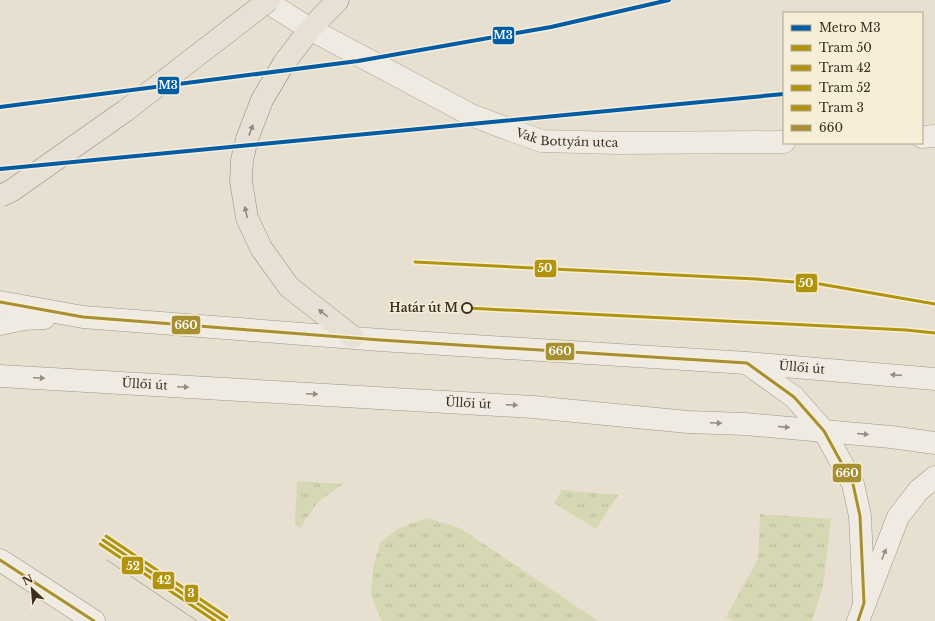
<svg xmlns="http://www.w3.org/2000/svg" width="935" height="621" font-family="'Libre Baskerville',serif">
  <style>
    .grass { fill: url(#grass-tufts) }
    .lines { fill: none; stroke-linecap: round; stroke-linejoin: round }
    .street-casing { stroke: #ada599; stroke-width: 23 }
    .secondary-casing { stroke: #9c958a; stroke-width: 23 }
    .primary-casing { stroke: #928b80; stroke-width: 23 }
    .street { stroke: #efebe3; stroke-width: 22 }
    .secondary { stroke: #efebe3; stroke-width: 22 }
    .primary { stroke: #e6e1d4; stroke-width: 22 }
    .tram { stroke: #afaaa2; stroke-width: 1 }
    .primary-bridge-casing { stroke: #928b80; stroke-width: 23; stroke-linecap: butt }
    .primary-bridge { stroke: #e6e1d4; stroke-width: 22 }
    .bus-1-casing { stroke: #f7eed8; stroke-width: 6 }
    .bus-1 { stroke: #a69033; stroke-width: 3 }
    .tram-1-casing { stroke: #f7eed8; stroke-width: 6 }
    .tram-2-casing { stroke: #f7eed8; stroke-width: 6 }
    .tram-3-casing { stroke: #f7eed8; stroke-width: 6 }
    .tram-4-casing { stroke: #f7eed8; stroke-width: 6 }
    .tram-1 { stroke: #b1940d; stroke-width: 3 }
    .tram-2 { stroke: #b1940d; stroke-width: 3 }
    .tram-3 { stroke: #b1940d; stroke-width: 3 }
    .tram-4 { stroke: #b1940d; stroke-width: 3 }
    .metro-1-casing { stroke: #f7eed8; stroke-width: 7 }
    .metro-1 { stroke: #005ca5; stroke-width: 4 }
    .oneway { fill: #92887a }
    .oneway2 { fill: #968c82 }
    .stop-dot { fill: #f7eed8; stroke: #3d2e20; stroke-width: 2 }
    .labels { text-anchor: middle; stroke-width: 3; stroke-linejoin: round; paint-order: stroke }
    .street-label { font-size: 12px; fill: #3d2e20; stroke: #f7eed8 }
    .stop-label { font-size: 12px; font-weight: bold; fill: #3d2e20; stroke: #f7eed8; text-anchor: end }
    .line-badge { stroke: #f7eed8; stroke-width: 1.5 }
    .badge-label { font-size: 11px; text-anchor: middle; font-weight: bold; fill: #fff }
  </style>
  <defs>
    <pattern id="grass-tufts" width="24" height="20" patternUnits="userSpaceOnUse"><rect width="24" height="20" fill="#d6d7b3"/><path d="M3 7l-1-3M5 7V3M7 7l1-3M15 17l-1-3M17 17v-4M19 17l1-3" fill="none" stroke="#b9b99a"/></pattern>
  </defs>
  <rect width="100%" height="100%" fill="#e7e0d1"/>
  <path class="grass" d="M 297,481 L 343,484 L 318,502 L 300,528 L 295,524 Z
    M 562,490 L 618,495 L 596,529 L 554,503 Z
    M 760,514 L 831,519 L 823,586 L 812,621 L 733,621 L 726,617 L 758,559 Z
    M 427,518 L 460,528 L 598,621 L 382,621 L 371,596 L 373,568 L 380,543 L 399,528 Z"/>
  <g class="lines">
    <defs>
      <g id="street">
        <path id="s1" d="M 264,0 L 310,29 L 471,115 L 513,131 L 542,141 L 619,143 L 784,142"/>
        <path d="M 922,137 L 935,136"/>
      </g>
      <g id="secondary">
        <path id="s2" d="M 0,302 L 83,317 L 380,340 L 747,363 L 935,379"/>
        <path d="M 0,324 L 24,319 L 44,318"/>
        <path d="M 748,364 L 794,397 L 824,431 L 853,484 L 860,516 L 864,603"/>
        <path id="s3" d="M 0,376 L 533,407 L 688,422 L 745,424 L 891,437 L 935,443"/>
        <path d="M 0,560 L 94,621"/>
        <path d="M 858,621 L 898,517 L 919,490 L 935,477"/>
      </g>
      <path id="primary" d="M 338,0 L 310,29 L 284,63 L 262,100 L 247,139 L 242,160 L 241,181 L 247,218 L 261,248 L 289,287 L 353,337"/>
    </defs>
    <use href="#street" class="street-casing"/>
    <use href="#secondary" class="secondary-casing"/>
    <use href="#primary" class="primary-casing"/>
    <use href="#street" class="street"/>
    <use href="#secondary" class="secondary"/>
    <use href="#primary" class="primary"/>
    <path class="tram" d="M 107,560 L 197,621"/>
    <defs>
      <path id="primary-bridge" d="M 0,196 L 11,191 L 125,111 L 269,0"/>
    </defs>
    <use href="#primary-bridge" class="primary-bridge-casing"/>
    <use href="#primary-bridge" class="primary-bridge"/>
    <defs>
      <path id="bus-1" d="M 0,302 L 83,317 L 380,340 L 747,363
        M 747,363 L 794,397 L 824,431 L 853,484 L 860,516 L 864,603 L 858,621
        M 0,560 L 94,621"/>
    </defs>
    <use href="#bus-1" class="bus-1-casing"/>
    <use href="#bus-1" class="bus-1"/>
    <defs>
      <path id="tram-1" d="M 415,262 L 756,279 L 820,284 L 935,304
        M 467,308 L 906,330 L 935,333"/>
      <path id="tram-2" d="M 103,540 L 224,621"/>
      <path id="tram-3" d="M 100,544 L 215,621"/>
      <path id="tram-4" d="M 106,536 L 227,617"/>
    </defs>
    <use href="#tram-1" class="tram-1-casing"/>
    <use href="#tram-2" class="tram-2-casing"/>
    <use href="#tram-3" class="tram-3-casing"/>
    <use href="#tram-4" class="tram-4-casing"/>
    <use href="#tram-1" class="tram-1"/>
    <use href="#tram-2" class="tram-2"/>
    <use href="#tram-3" class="tram-3"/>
    <use href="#tram-4" class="tram-4"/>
    <defs>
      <path id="metro-1" d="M 0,107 L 358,61 L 551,27 L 669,0
        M 0,169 L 784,94"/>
    </defs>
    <use href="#metro-1" class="metro-1-casing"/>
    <use href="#metro-1" class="metro-1"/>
  </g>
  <defs><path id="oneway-solid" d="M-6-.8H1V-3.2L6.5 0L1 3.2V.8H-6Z"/></defs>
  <g class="oneway">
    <use href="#oneway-solid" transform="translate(251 130) rotate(-70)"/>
    <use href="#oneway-solid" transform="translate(246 212) rotate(-102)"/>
    <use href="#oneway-solid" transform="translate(323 313) rotate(-142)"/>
  </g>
  <g class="oneway2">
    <use href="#oneway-solid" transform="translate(896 375) rotate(-176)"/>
    <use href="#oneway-solid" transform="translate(39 378) rotate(3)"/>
    <use href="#oneway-solid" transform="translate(183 387) rotate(3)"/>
    <use href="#oneway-solid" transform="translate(312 394) rotate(3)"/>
    <use href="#oneway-solid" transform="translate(512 405) rotate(3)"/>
    <use href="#oneway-solid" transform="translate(716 423) rotate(2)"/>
    <use href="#oneway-solid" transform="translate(784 427) rotate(5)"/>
    <use href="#oneway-solid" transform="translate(863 434) rotate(5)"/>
    <use href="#oneway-solid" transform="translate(884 554) rotate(-69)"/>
  </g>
  <circle class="stop-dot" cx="467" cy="308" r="5"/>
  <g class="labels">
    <g class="street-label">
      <text dy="4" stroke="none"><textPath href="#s1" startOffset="337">Vak Bottyán utca</textPath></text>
      <text dy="4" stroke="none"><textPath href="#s2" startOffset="805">Üllői út</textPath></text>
      <text dy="4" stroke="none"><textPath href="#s3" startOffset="145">Üllői út</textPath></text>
      <text dy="4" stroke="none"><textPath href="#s3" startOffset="469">Üllői út</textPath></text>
    </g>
    <g class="stop-label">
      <text x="458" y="312">Határ út M</text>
    </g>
  </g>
  <g class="line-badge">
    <rect x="492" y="26" width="23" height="19" rx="4" fill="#005ca5"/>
    <rect x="157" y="76" width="23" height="19" rx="4" fill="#005ca5"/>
    <rect x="534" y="259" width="23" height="19" rx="4" fill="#b1940d"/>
    <rect x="795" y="273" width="23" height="20" rx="4" fill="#b1940d"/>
    <rect x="171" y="315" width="30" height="20" rx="4" fill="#a69033"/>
    <rect x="545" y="342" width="30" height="19" rx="4" fill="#a69033"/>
    <rect x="832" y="463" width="30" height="20" rx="4" fill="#a69033"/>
    <rect x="121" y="556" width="23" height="19" rx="4" fill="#b1940d"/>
    <rect x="152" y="571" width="23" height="19" rx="4" fill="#b1940d"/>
    <rect x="184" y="584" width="15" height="19" rx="4" fill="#b1940d"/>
  </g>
  <g class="badge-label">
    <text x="503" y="39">M3</text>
    <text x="168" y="89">M3</text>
    <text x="545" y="272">50</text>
    <text x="806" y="287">50</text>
    <text x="186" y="329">660</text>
    <text x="560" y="355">660</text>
    <text x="847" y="477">660</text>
    <text x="133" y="570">52</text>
    <text x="164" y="584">42</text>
    <text x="191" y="597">3</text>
  </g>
  <rect x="783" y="12" width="140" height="132" fill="#f7eed8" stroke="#ada18e"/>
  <rect x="791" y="25" width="20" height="6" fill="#005ca5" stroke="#ada18e"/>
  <text x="819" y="32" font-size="12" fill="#3d2e20">Metro M3</text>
  <rect x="791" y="45" width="20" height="6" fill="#b1940d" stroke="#ada18e"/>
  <text x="819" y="52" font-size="12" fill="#3d2e20">Tram 50</text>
  <rect x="791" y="65" width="20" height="6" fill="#b1940d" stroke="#ada18e"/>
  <text x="819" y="72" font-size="12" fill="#3d2e20">Tram 42</text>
  <rect x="791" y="85" width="20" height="6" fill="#b1940d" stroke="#ada18e"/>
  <text x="819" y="92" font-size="12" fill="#3d2e20">Tram 52</text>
  <rect x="791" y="105" width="20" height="6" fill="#b1940d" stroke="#ada18e"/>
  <text x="819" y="112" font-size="12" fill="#3d2e20">Tram 3</text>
  <rect x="791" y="125" width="20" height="6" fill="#a69033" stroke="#ada18e"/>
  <text x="819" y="132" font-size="12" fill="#3d2e20">660</text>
  <g transform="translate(32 589) rotate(334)" stroke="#f7eed8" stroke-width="3" paint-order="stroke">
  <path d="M0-3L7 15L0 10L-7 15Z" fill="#3d2e20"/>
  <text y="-6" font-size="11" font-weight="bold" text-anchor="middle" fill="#3d2e20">N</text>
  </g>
</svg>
